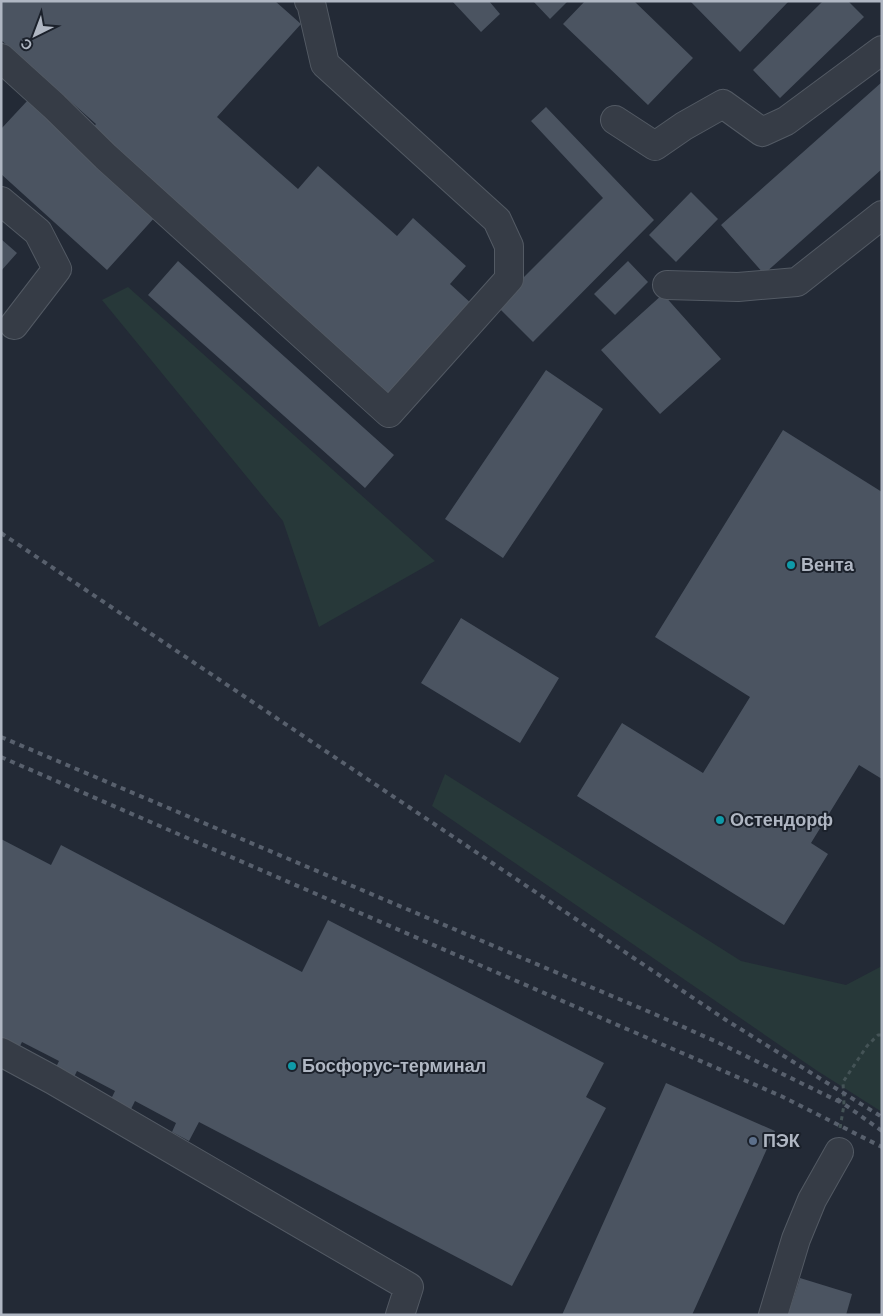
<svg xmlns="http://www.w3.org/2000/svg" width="883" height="1316" font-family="Barlow,sans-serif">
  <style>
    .green { fill: #273839 }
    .building { fill: #4b5461 }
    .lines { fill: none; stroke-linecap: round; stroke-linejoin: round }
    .minor-casing { stroke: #535a64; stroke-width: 30 }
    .path { stroke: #445356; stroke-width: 3; stroke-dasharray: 4 4; stroke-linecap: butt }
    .minor { stroke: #363c46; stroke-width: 28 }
    .rail { stroke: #58606d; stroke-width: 4; stroke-dasharray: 5 5; stroke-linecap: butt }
    .culture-dot { fill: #0f9aa8; stroke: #1b212b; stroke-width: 2 }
    .service-dot { fill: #5c6f8a; stroke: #1b212b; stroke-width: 2 }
    .labels { text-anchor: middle; stroke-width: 4; stroke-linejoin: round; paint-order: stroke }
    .poi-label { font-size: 18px; font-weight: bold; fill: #b0b7c3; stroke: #1b212b; text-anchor: start }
  </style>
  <rect width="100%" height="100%" fill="#232a36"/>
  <path class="green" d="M 128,287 L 435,561 L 319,627 L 283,521 L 102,300 Z
    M 445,774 L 741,961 L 846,985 L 882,966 L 882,1112 L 816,1070 L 432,806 Z"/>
  <path class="building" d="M 1,1 L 275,1 L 301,24 L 217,117 L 298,189 L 318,166 L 397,236 L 413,218 L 466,266 L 450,284 L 473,305 L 386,401 L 88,134 L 96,124 L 1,40 Z
    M 452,1 L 489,1 L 500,14 L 481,32 Z
    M 533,1 L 568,1 L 550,19 Z
    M 585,1 L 634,1 L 693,58 L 648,105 L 563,24 Z
    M 690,1 L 789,1 L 740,52 Z
    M 823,1 L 848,1 L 864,17 L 780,98 L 753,70 Z
    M 882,82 L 882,169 L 764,274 L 721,225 Z
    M 28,100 L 156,216 L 107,270 L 1,174 L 1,129 Z
    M 546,107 L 654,220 L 533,342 L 496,305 L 603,198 L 531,121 Z
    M 691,192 L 718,219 L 676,262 L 649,235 Z
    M 1,239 L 17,253 L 1,271 Z
    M 178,261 L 394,455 L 365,488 L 148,295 Z
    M 628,261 L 648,282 L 615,315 L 594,294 Z
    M 663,294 L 721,359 L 660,414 L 601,350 Z
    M 546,370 L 603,409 L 503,558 L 445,519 Z
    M 783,430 L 882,492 L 882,779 L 859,765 L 811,843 L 828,854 L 784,925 L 577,796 L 622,723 L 703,773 L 750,697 L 655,637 Z
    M 461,618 L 559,678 L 520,743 L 421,683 Z
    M 1,839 L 51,865 L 61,845 L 302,972 L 328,920 L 604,1063 L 586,1097 L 606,1108 L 512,1286 L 199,1122 L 189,1141 L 172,1132 L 176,1123 L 135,1101 L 130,1111 L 110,1101 L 115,1091 L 77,1071 L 72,1081 L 54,1071 L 59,1061 L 22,1042 L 17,1052 L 1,1043 Z
    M 666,1083 L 775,1131 L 692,1315 L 562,1315 Z
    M 800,1278 L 852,1294 L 846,1315 L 788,1315 Z"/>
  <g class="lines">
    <defs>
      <path id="minor" d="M 1,58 L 54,106 L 106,157 L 389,413 L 509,279 L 509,246 L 497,220 L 325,64 L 311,3 L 309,1
        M 615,120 L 655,146 L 684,126 L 723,104 L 762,132 L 786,121 L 882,50
        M 1,201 L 38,232 L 57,269 L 14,325
        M 667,285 L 738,287 L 797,282 L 882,215
        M 1,1052 L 53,1080 L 409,1287 L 400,1315
        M 773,1315 L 796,1239 L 812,1200 L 839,1152"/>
    </defs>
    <use href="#minor" class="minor-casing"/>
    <path class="path" d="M 840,1128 L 844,1105 L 843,1082 L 867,1046 L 878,1035 L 882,1035"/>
    <use href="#minor" class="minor"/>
    <path class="rail" d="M 1,533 L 726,1020 L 882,1117
      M 1,737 L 652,1013 L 717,1042 L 842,1103
      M 1,757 L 781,1096 L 882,1147
      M 837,1099 L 882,1131"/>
  </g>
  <g class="culture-dot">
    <circle cx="791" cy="565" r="5"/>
    <circle cx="720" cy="820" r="5"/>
    <circle cx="292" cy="1066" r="5"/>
  </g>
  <circle class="service-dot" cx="753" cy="1141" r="5"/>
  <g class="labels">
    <g class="poi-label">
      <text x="801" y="571">Вента</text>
      <text x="730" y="826">Остендорф</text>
      <text x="302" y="1072">Босфорус-терминал</text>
      <text x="763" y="1147">ПЭК</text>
    </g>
  </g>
  <rect width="883" height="1316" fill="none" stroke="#b0b7c3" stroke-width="5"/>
  <g transform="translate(35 35) rotate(222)" stroke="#1b212b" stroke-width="4" paint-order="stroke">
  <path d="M0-4L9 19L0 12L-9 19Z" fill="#b0b7c3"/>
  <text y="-8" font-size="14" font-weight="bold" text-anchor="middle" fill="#b0b7c3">С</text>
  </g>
</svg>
